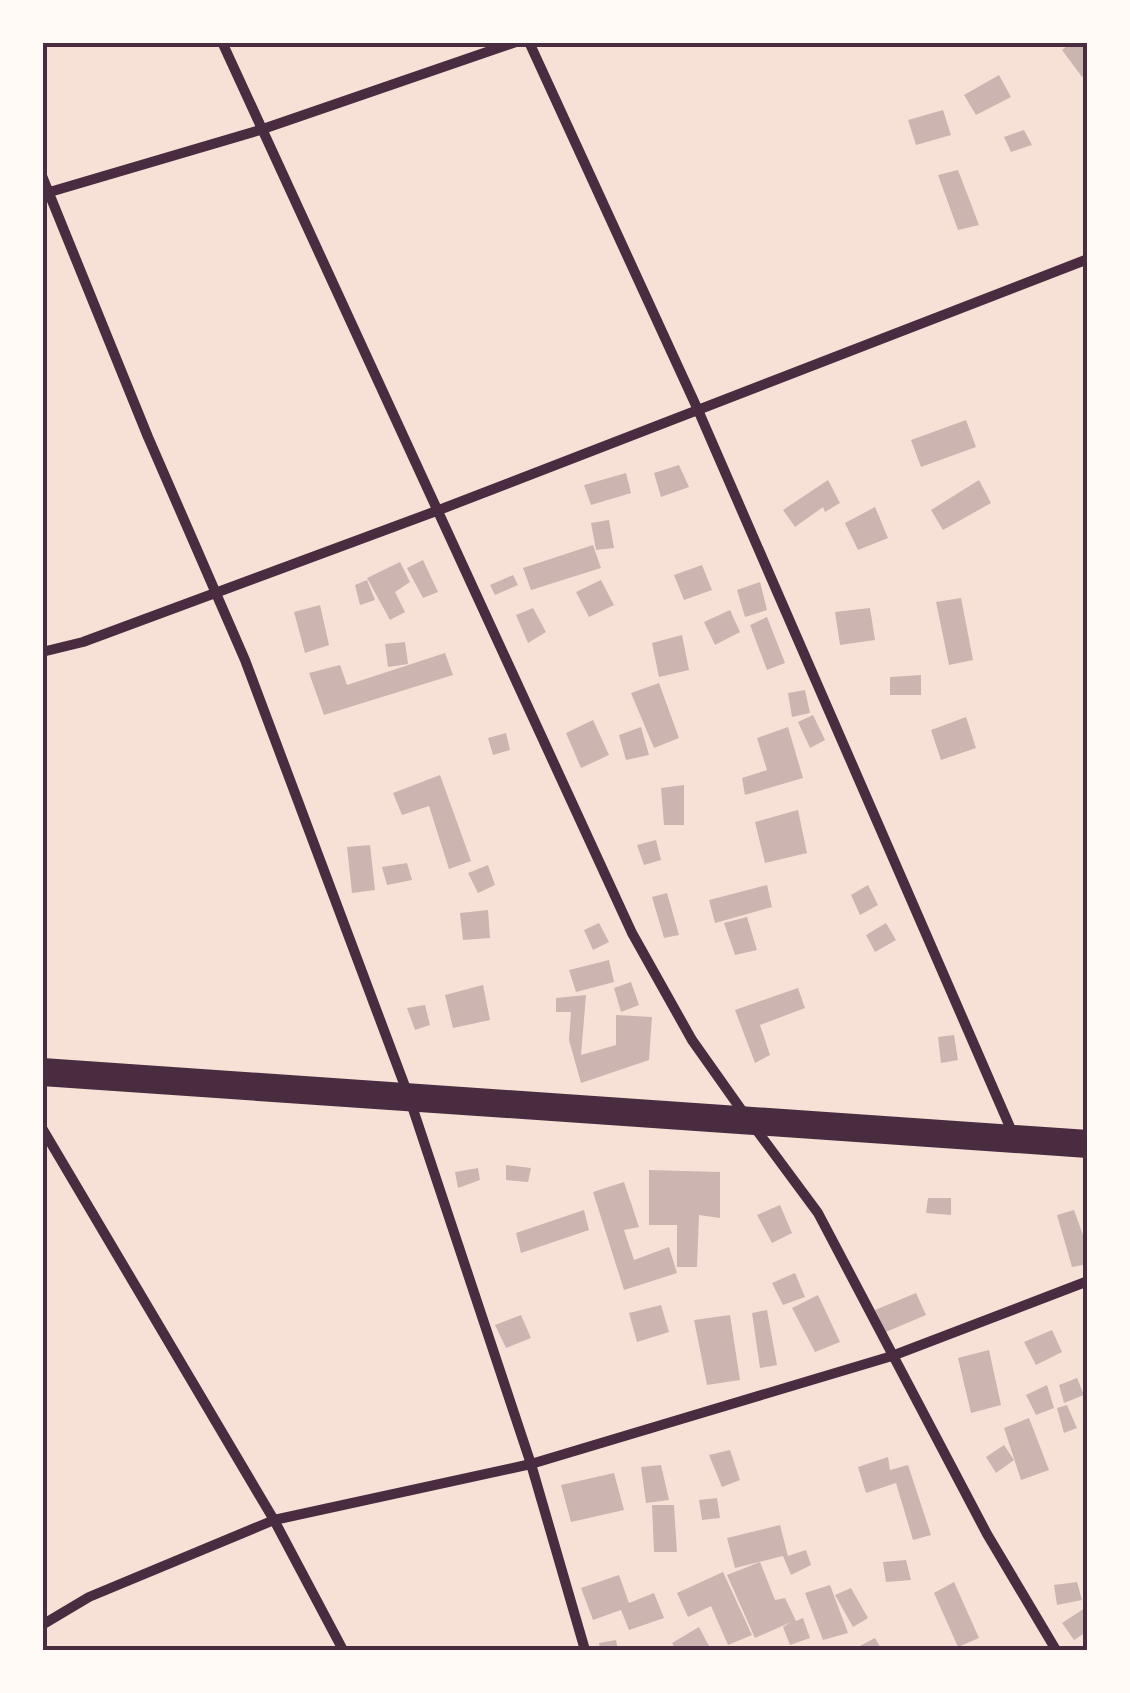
<svg xmlns="http://www.w3.org/2000/svg" width="1130" height="1693" font-family="'Work Sans',sans-serif">
  <style>
    .building { fill: #ccb4b1 }
    .lines { fill: none; stroke-linecap: round; stroke-linejoin: round }
    .minor { stroke: #4a2c40; stroke-width: 10 }
    .trunk { stroke: #4a2c40; stroke-width: 28 }
    .neatline { fill: none; stroke: #4a2c40; stroke-width: 4 }
  </style>
  <rect width="100%" height="100%" fill="#f7e1d7"/>
  <path class="building" d="M 1072,42 L 1088,42 L 1088,73 L 1082,77 L 1062,50 Z
    M 999,75 L 1011,97 L 976,115 L 964,95 Z
    M 943,110 L 951,135 L 916,145 L 908,120 Z
    M 1024,130 L 1032,145 L 1011,152 L 1004,137 Z
    M 958,170 L 979,225 L 958,230 L 938,175 Z
    M 966,420 L 976,447 L 921,467 L 911,440 Z
    M 679,465 L 689,487 L 661,497 L 654,473 Z
    M 626,473 L 631,493 L 591,505 L 584,485 Z
    M 828,480 L 840,503 L 825,512 L 823,507 L 795,527 L 783,510 Z
    M 979,480 L 991,503 L 943,530 L 931,510 Z
    M 875,507 L 888,538 L 858,550 L 845,523 Z
    M 609,520 L 614,548 L 596,550 L 591,523 Z
    M 593,545 L 601,568 L 531,590 L 523,568 Z
    M 423,560 L 438,592 L 423,598 L 407,568 Z
    M 400,562 L 410,582 L 395,592 L 405,612 L 390,620 L 367,578 Z
    M 702,565 L 712,590 L 684,600 L 674,575 Z
    M 513,575 L 518,585 L 495,595 L 490,585 Z
    M 367,580 L 375,600 L 360,605 L 355,585 Z
    M 601,580 L 614,605 L 589,617 L 576,592 Z
    M 760,582 L 767,610 L 745,617 L 737,590 Z
    M 961,598 L 973,660 L 949,665 L 936,602 Z
    M 320,605 L 329,645 L 305,653 L 294,612 Z
    M 533,608 L 546,632 L 528,643 L 516,615 Z
    M 870,608 L 875,640 L 840,645 L 835,612 Z
    M 730,610 L 740,632 L 715,645 L 704,622 Z
    M 767,617 L 785,663 L 767,670 L 750,625 Z
    M 682,635 L 689,670 L 659,677 L 652,643 Z
    M 405,642 L 408,664 L 388,667 L 385,644 Z
    M 445,653 L 453,675 L 324,715 L 309,673 L 340,665 L 347,685 Z
    M 921,675 L 921,695 L 890,695 L 890,677 Z
    M 659,683 L 679,738 L 654,748 L 631,693 Z
    M 805,690 L 810,713 L 792,717 L 788,693 Z
    M 813,715 L 825,740 L 810,748 L 798,722 Z
    M 966,717 L 976,748 L 941,760 L 931,730 Z
    M 593,720 L 609,755 L 581,768 L 566,733 Z
    M 641,727 L 649,755 L 626,760 L 619,735 Z
    M 788,727 L 803,778 L 745,795 L 742,778 L 767,770 L 757,738 Z
    M 506,733 L 510,750 L 493,755 L 488,738 Z
    M 440,775 L 471,861 L 449,869 L 429,806 L 402,815 L 393,793 Z
    M 684,785 L 684,825 L 664,825 L 661,788 Z
    M 798,810 L 807,853 L 765,863 L 755,822 Z
    M 656,840 L 661,860 L 644,865 L 637,845 Z
    M 370,845 L 375,890 L 352,893 L 347,847 Z
    M 407,863 L 412,880 L 387,885 L 382,867 Z
    M 488,865 L 495,885 L 478,893 L 468,873 Z
    M 767,885 L 772,907 L 715,923 L 709,900 Z
    M 868,885 L 878,905 L 860,915 L 851,895 Z
    M 667,893 L 679,935 L 664,938 L 652,897 Z
    M 488,910 L 490,938 L 463,940 L 460,913 Z
    M 747,917 L 757,950 L 735,955 L 724,923 Z
    M 599,923 L 609,942 L 593,950 L 584,930 Z
    M 886,923 L 896,940 L 875,952 L 866,935 Z
    M 609,960 L 614,982 L 576,992 L 569,970 Z
    M 631,982 L 639,1005 L 621,1012 L 614,988 Z
    M 483,985 L 490,1020 L 453,1028 L 445,995 Z
    M 798,988 L 805,1008 L 760,1025 L 770,1055 L 755,1063 L 735,1010 Z
    M 586,995 L 581,1055 L 616,1045 L 616,1015 L 652,1017 L 649,1060 L 581,1083 L 569,1040 L 571,1012 L 556,1012 L 556,998 Z
    M 425,1005 L 430,1025 L 415,1030 L 407,1008 Z
    M 954,1035 L 958,1060 L 941,1063 L 938,1037 Z
    M 506,1165 L 531,1168 L 528,1182 L 506,1180 Z
    M 478,1168 L 480,1180 L 458,1188 L 455,1172 Z
    M 649,1170 L 720,1172 L 720,1218 L 699,1215 L 697,1267 L 677,1267 L 677,1225 L 649,1225 Z
    M 624,1182 L 639,1227 L 624,1230 L 634,1260 L 669,1247 L 677,1273 L 624,1290 L 593,1192 Z
    M 928,1198 L 951,1198 L 951,1215 L 926,1213 Z
    M 780,1205 L 792,1233 L 772,1243 L 757,1215 Z
    M 584,1210 L 589,1230 L 521,1253 L 516,1233 Z
    M 1074,1210 L 1088,1249 L 1088,1264 L 1072,1267 L 1057,1215 Z
    M 795,1273 L 805,1297 L 783,1305 L 772,1283 Z
    M 916,1293 L 926,1315 L 886,1332 L 875,1310 Z
    M 818,1295 L 840,1342 L 815,1352 L 792,1308 Z
    M 661,1305 L 669,1332 L 637,1342 L 629,1313 Z
    M 767,1310 L 777,1365 L 760,1368 L 752,1313 Z
    M 521,1315 L 531,1338 L 506,1348 L 495,1325 Z
    M 730,1315 L 740,1380 L 707,1385 L 694,1320 Z
    M 1052,1330 L 1062,1352 L 1036,1365 L 1024,1342 Z
    M 989,1350 L 1001,1405 L 971,1413 L 958,1358 Z
    M 1077,1378 L 1084,1395 L 1064,1403 L 1059,1385 Z
    M 1047,1385 L 1054,1408 L 1036,1415 L 1026,1395 Z
    M 1067,1405 L 1077,1428 L 1064,1433 L 1057,1408 Z
    M 1029,1418 L 1049,1470 L 1021,1480 L 1004,1428 Z
    M 1004,1445 L 1014,1460 L 996,1473 L 986,1457 Z
    M 730,1450 L 740,1480 L 722,1487 L 709,1455 Z
    M 888,1457 L 890,1470 L 908,1465 L 931,1535 L 913,1540 L 896,1483 L 866,1493 L 858,1467 Z
    M 661,1465 L 669,1500 L 646,1503 L 641,1467 Z
    M 614,1473 L 624,1510 L 571,1522 L 561,1485 Z
    M 717,1498 L 720,1518 L 702,1520 L 699,1500 Z
    M 652,1505 L 674,1505 L 677,1552 L 654,1552 Z
    M 780,1525 L 788,1556 L 806,1550 L 811,1565 L 791,1575 L 783,1556 L 735,1568 L 727,1538 Z
    M 906,1560 L 911,1580 L 886,1582 L 883,1562 Z
    M 760,1562 L 775,1600 L 785,1598 L 796,1621 L 803,1618 L 810,1638 L 790,1645 L 783,1627 L 791,1622 L 755,1638 L 727,1575 Z
    M 723,1572 L 752,1635 L 728,1645 L 711,1606 L 688,1617 L 677,1593 Z
    M 619,1575 L 629,1603 L 654,1593 L 664,1618 L 629,1630 L 621,1610 L 593,1620 L 581,1588 Z
    M 954,1582 L 979,1638 L 958,1647 L 934,1593 Z
    M 1077,1582 L 1082,1600 L 1057,1605 L 1054,1585 Z
    M 830,1585 L 848,1633 L 823,1640 L 805,1593 Z
    M 851,1588 L 868,1618 L 853,1627 L 835,1595 Z
    M 1088,1606 L 1088,1631 L 1074,1640 L 1062,1623 Z
    M 699,1627 L 711,1650 L 676,1650 L 672,1643 Z
    M 875,1638 L 882,1650 L 860,1650 L 858,1647 Z
    M 616,1640 L 618,1650 L 600,1650 L 599,1643 Z"/>
  <g class="lines">
    <path class="minor" d="M 222,42 L 632,933 L 692,1040 L 745,1115
      M 529,42 L 698,410 L 1013,1134
      M 42,176 L 148,437 L 245,660 L 409,1097 L 531,1464 L 585,1650
      M 43,194 L 260,130 L 516,42
      M 42,652 L 83,642 L 439,510 L 1088,259
      M 42,1128 L 274,1520 L 343,1650
      M 755,1128 L 818,1213 L 987,1534 L 1056,1650
      M 42,1625 L 89,1597 L 274,1520 L 531,1464 L 892,1356 L 1088,1281"/>
    <path class="trunk" d="M 42,1072 L 1088,1144"/>
  </g>
  <rect width="1130" height="1693" fill="none" stroke="#fffaf5" stroke-width="90"/>
  <rect x="45" y="45" width="1040" height="1603" class="neatline"/>
</svg>
